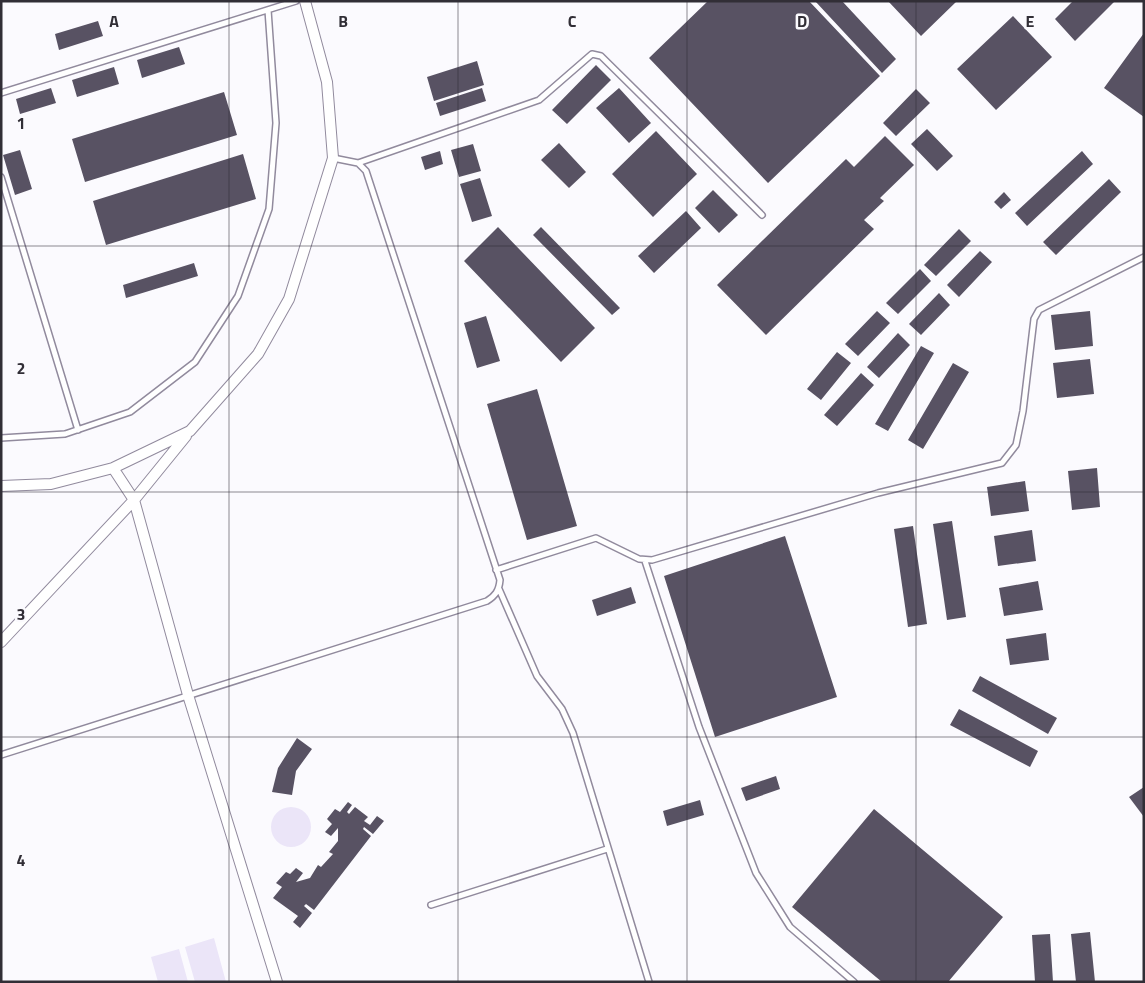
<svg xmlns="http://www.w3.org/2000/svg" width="1145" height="983" font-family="'Titillium Web',sans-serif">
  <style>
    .green { fill: #ebe5f8 }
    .building { fill: #585263 }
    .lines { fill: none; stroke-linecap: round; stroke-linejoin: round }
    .lane-casing { stroke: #918a9d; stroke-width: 8 }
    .street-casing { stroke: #918a9d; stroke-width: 12 }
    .lane { stroke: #fff; stroke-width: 5 }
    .street { stroke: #fff; stroke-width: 10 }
    .grid { fill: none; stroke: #312e36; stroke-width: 1; stroke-opacity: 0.55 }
    .grid-label { font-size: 16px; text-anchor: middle; font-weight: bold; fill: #312e36; stroke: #fbfafe; stroke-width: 5; stroke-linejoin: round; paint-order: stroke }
  </style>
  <rect width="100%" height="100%" fill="#fbfafe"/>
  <path class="green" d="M271 827a20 20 0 1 1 40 0a20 20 0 1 1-40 0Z
    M 214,938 L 226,982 L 195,982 L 185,947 Z
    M 179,949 L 188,982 L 158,982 L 151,957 Z"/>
  <path class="building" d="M 708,1 L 809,1 L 880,76 L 768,183 L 649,58 Z
    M 815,1 L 842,1 L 896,59 L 882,73 Z
    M 888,1 L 957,1 L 921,36 Z
    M 1073,1 L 1115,1 L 1075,41 L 1055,19 Z
    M 1013,16 L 1052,57 L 996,110 L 957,69 Z
    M 98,21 L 103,36 L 59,50 L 55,34 Z
    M 1144,33 L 1144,117 L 1104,88 Z
    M 179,47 L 185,64 L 142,78 L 137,60 Z
    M 477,61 L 484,85 L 434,101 L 427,77 Z
    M 596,65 L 611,80 L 567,124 L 552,110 Z
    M 114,67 L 119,84 L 77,97 L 72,80 Z
    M 51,88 L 56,103 L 20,114 L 16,99 Z
    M 482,88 L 486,101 L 440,116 L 436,103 Z
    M 619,88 L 651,123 L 629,143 L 596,108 Z
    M 916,89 L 930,103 L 896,136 L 883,123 Z
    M 224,92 L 237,135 L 85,182 L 72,139 Z
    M 927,129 L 953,156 L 937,171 L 911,144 Z
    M 656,131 L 697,174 L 653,217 L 612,174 Z
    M 885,136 L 914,165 L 880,198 L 884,201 L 864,220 L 874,229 L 766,335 L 717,285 L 846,159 L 854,167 Z
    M 559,143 L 586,172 L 569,188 L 541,160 Z
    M 473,144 L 481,171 L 459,177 L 451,150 Z
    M 20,150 L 32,189 L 15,195 L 3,155 Z
    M 440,151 L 443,164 L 425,170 L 421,157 Z
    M 1082,151 L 1093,164 L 1027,226 L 1015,213 Z
    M 243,154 L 256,199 L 106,245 L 93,201 Z
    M 480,178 L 492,216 L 472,222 L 460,184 Z
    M 1109,179 L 1121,192 L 1056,255 L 1043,242 Z
    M 713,190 L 738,215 L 719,233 L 695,208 Z
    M 1004,192 L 1011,200 L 1001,209 L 994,202 Z
    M 686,211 L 701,228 L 654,273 L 638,256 Z
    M 498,227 L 595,328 L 561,362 L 464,261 Z
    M 541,227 L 620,308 L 612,315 L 533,235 Z
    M 959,229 L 971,241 L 936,276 L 924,265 Z
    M 980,251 L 992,262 L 959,297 L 947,285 Z
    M 194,263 L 198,276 L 126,298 L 123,285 Z
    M 920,269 L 931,281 L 898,314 L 886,303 Z
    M 939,293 L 950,305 L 921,335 L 909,324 Z
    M 877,311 L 890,323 L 858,356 L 845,344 Z
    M 1090,311 L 1093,346 L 1055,350 L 1051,315 Z
    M 486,316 L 500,361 L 477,368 L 464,323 Z
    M 898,333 L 910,345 L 879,378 L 867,367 Z
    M 921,346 L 934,353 L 888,431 L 875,424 Z
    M 837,352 L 851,363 L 821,400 L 807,389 Z
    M 1090,359 L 1094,394 L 1057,398 L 1053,363 Z
    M 953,363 L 969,372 L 923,449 L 908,440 Z
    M 861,373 L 874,385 L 837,426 L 824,415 Z
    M 537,389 L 577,526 L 527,540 L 487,404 Z
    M 1097,468 L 1100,507 L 1072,510 L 1068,471 Z
    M 1025,481 L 1029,511 L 991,516 L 987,487 Z
    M 952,521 L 966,617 L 947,620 L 933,524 Z
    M 913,526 L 927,624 L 908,627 L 894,529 Z
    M 1032,530 L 1036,561 L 998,566 L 994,536 Z
    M 785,536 L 837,697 L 715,737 L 664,576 Z
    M 1038,581 L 1043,610 L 1004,616 L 999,588 Z
    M 631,587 L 636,603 L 597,616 L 592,600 Z
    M 1046,633 L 1049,660 L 1010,665 L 1006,639 Z
    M 980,676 L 1057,718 L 1048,734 L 972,691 Z
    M 959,709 L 1038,751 L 1030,767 L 950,725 Z
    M 297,738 L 312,749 L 296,771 L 292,795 L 272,792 L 278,768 Z
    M 776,776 L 780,789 L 746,801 L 741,788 Z
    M 1144,787 L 1144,817 L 1129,797 Z
    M 700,800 L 704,815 L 667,826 L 663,811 Z
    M 348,802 L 352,805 L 347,812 L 349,814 L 355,807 L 368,817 L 364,821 L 370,825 L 377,816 L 384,821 L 373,834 L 364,827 L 363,829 L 371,836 L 314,910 L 306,904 L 304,906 L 312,913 L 300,928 L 293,922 L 298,916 L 273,898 L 282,887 L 276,883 L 286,872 L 290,874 L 296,868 L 303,873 L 296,882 L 310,878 L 318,865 L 321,867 L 333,854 L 329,852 L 338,841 L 338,828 L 331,836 L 325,832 L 332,824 L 327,819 L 335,809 L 340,812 Z
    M 874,809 L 1003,917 L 948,982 L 882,982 L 792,907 Z
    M 1090,932 L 1095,982 L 1076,982 L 1071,934 Z
    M 1050,934 L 1053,982 L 1035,982 L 1032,935 Z"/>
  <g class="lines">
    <defs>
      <path id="lane" d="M 1,93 L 296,1
        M 358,163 L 539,100 L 592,54 L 601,56 L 762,215
        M 1,177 L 78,430
        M 1,438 L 65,434 L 130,412 L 195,362 L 238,296 L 269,209 L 276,123 L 268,10
        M 645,561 L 699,727 L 756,873 L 790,927 L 854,982
        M 496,570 L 596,538 L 639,559 L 652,560 L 878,493 L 1002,463 L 1016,445 L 1023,411 L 1034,319 L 1039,310 L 1144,257
        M 499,589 L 537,676 L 562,709 L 573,733 L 649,982
        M 1,755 L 487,601 C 495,596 499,591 500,580 L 366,171 L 358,163 L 333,158
        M 431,905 L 607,849"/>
      <path id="street" d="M 113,468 L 134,500 L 188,695 L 277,982
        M 1,486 L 51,484 L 113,468 L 190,431 L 258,354 L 289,299 L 333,158 L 327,82 L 305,1
        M 1,642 L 134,500 L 186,436"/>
    </defs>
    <use href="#lane" class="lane-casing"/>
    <use href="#street" class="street-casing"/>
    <use href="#lane" class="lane"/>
    <use href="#street" class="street"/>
  </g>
  <path class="grid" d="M 229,1 L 229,982M 458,1 L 458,982M 687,1 L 687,982M 916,1 L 916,982M 1,246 L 1144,246M 1,492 L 1144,492M 1,737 L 1144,737"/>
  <g class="grid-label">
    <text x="114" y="27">A</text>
    <text x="343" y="27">B</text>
    <text x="572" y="27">C</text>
    <text x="802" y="27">D</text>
    <text x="1030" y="27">E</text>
    <text x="21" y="129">1</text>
    <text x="21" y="374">2</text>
    <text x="21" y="620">3</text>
    <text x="21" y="866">4</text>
  </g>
  <rect width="1145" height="983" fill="none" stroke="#312e36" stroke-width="5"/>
</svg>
